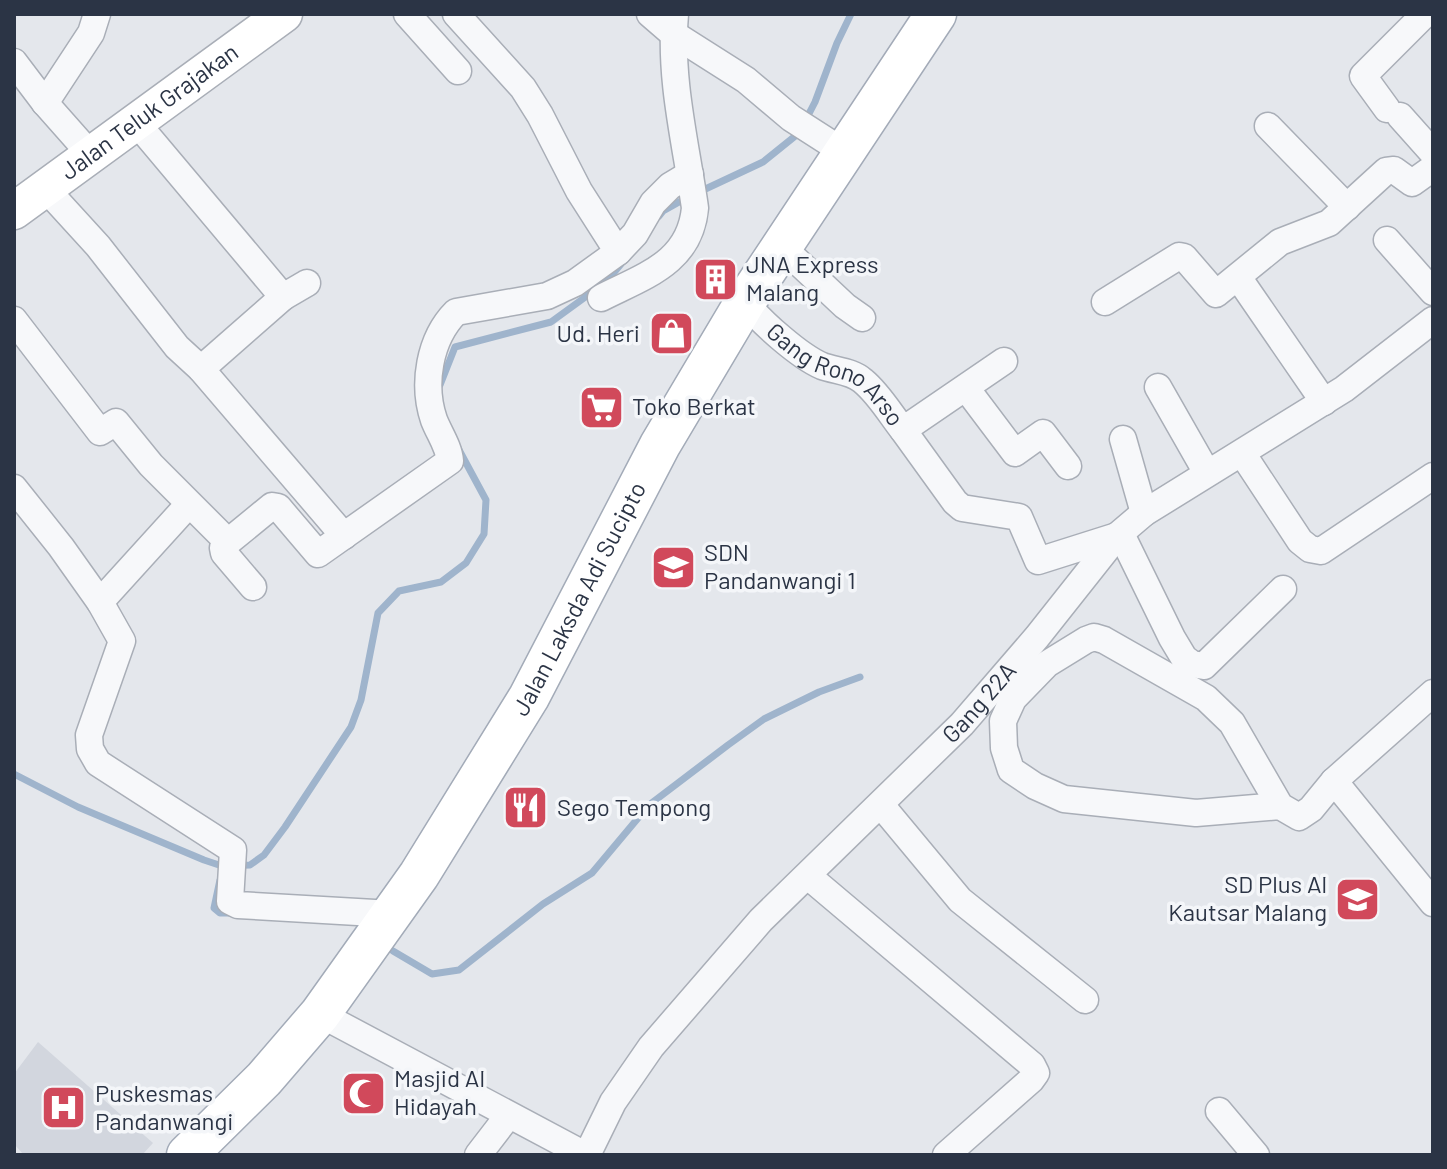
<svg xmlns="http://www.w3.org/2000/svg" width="1447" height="1169" font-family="Barlow,sans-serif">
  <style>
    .built { fill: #d2d6de }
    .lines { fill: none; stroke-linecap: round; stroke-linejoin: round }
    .stream { stroke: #9fb4cc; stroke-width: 7 }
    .street-casing { stroke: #a9aeb7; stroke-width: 29 }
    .secondary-casing { stroke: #a9aeb7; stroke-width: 39 }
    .primary-casing { stroke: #a3abb8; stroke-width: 43 }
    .street { stroke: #f7f8fa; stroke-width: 26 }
    .secondary { stroke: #fff; stroke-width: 36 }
    .primary { stroke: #fff; stroke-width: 40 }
    .labels { text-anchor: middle; stroke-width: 7; stroke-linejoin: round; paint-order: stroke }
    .street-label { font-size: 24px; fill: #2b3445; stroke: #f4f6f9 }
    .poi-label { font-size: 24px; fill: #2b3445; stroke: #f4f6f9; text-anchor: start }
  </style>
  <rect width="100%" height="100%" fill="#e4e7ec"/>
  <path class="built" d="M 38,1042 L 153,1143 L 142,1155 L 24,1155 L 14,1144 L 14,1074 Z"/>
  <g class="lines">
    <path class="stream" d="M 699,192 L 763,162 L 799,133 L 815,102 L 837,43 L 851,14
      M 659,216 L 663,211 L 688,197
      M 440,385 L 455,347 L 551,322 L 606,282 L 621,264
      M 14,774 L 78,807 L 204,860 L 222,866 L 250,865 L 264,855 L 285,827 L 351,727 L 361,700 L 378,613 L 399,591 L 441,582 L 466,563 L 484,534 L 486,500 L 458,448
      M 220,880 L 214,908 L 220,913 L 231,913
      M 393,951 L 432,974 L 459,970 L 543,904 L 592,873 L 649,805 L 728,745 L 764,719 L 819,692 L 860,677"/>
    <defs>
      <g id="street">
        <path d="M 407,14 L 458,71"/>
        <path d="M 456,14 L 523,88 L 540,115 L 579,191 L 618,252"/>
        <path d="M 650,14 L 672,33 L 746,80 L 791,118 L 844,152"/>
        <path d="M 14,62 L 45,103 L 91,155"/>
        <path d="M 45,103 L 91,33 L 97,14"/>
        <path d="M 1387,109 L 1363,76 L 1425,14"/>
        <path d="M 1400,116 L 1433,153"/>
        <path d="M 135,121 L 283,297 L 201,369 L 344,536"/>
        <path d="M 1268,126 L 1347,207"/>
        <path d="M 56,200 L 98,246 L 177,347 L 201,369"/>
        <path d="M 1387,240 L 1433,292"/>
        <path d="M 781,246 L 845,306 L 862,318"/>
        <path d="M 1238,277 L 1324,402"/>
        <path d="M 283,297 L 307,283"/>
        <path d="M 601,298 C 644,276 690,263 695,208 C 686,144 669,79 675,14"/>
        <path id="s1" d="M 745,302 C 761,322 799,356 822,366 C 836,371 852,371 863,381 C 879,394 891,415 903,430 L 1004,361"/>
        <path d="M 1105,302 L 1179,256 L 1184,257 L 1216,294 L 1280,242 L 1329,223 L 1386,171 L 1394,170 L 1412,183 L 1433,168"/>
        <path d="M 14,320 L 100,432 L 116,422 L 151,465 L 228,542 L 272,506 L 278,507 L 318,554 L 450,461 C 449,447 439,433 434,420 C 422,385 429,339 456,312 L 547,296 L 575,283 L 618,252 L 635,234 L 653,203 L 670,186 L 690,174"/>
        <path d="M 1158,387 L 1207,473"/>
        <path d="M 966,388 L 1015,453 L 1043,433 L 1068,466"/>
        <path d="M 903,430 L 955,502 L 962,508 L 1019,517 L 1038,561 L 1117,536"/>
        <path d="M 1123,439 L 1144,513"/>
        <path d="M 1242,453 L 1300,541 L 1310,549 L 1321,551 L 1433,476"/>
        <path d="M 14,488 L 61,547 L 100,602 L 122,641 L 89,735 L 90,749 L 98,763 L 233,850 L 230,901 L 238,905 L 392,914"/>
        <path d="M 1121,534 L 1172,638 L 1184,658 L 1192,664 L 1204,666 L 1283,589"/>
        <path d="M 228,542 L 223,548 L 224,553 L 253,587"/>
        <path d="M 100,602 L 189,504"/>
        <path d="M 1334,781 L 1433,903"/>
        <path d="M 881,805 L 960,900 L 1085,1000"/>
        <path d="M 1280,806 L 1232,723 L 1206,698 L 1104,640 L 1094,637 L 1086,640 L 1047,664 L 1013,699 L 1003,721 L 1004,748 L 1011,770 L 1035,786 L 1064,799 L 1196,813 L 1280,806 L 1299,817 L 1311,809 L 1334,781 L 1433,693"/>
        <path d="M 808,876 L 1032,1065 L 1036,1073 L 1031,1080 L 946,1155"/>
        <path d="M 320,1014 L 585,1155"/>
        <path d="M 1219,1111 L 1256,1155"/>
        <path d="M 478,1155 L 508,1116"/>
        <path id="s2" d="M 587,1155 L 613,1102 L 651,1047 L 761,920 L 962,724 L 1037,637 L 1117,536 L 1144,513 L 1344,389 L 1433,320"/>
      </g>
      <g id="secondary">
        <path id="s3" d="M 14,211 L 284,14"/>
      </g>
      <g id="primary">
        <path id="s4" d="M 187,1155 L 264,1079 L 320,1014 L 419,875 L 529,697 L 660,445 L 745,302 L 936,14"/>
      </g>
    </defs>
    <use href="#street" class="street-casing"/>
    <use href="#secondary" class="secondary-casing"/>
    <use href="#primary" class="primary-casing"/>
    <use href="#street" class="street"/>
    <use href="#secondary" class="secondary"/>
    <use href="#primary" class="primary"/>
  </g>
  <defs>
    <symbol id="building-square" viewBox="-11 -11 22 22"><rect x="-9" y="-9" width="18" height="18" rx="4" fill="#d1495b" stroke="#f4f6f9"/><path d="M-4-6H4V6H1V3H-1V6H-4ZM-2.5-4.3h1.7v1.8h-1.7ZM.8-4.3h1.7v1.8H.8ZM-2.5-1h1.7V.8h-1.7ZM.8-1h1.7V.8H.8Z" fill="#fff"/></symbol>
    <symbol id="shop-square" viewBox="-11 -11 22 22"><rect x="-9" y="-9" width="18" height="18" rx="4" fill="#d1495b" stroke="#f4f6f9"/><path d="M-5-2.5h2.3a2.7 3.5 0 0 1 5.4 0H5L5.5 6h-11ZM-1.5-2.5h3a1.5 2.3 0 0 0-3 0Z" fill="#fff"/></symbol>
    <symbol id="supermarket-square" viewBox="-11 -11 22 22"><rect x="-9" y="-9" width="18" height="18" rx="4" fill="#d1495b" stroke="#f4f6f9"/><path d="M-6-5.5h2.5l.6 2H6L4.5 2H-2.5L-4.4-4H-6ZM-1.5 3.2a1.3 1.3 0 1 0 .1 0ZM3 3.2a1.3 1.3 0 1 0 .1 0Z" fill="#fff"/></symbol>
    <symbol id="school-square" viewBox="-11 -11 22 22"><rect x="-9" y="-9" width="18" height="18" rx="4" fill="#d1495b" stroke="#f4f6f9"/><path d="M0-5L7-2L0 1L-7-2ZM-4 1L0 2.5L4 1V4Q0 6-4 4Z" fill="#fff"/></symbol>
    <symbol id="restaurant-square" viewBox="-11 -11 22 22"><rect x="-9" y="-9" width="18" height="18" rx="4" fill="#d1495b" stroke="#f4f6f9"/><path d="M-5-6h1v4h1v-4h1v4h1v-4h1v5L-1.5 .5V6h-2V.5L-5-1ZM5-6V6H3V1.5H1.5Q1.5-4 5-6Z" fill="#fff"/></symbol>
    <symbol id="mosque-square" viewBox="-11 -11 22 22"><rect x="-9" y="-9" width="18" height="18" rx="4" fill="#d1495b" stroke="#f4f6f9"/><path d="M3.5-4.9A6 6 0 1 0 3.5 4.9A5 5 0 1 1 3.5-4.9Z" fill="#fff"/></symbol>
    <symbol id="hospital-square" viewBox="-11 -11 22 22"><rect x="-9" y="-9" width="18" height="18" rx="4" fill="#d1495b" stroke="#f4f6f9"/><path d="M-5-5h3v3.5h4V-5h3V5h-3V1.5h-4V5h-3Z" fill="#fff"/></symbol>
  </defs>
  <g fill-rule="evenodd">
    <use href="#building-square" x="690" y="254" width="51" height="51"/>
    <use href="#shop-square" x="646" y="308" width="51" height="51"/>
    <use href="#supermarket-square" x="576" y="382" width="51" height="51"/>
    <use href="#school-square" x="648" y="542" width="51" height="51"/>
    <use href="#restaurant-square" x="500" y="782" width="51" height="51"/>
    <use href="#school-square" x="1332" y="874" width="51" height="51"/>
    <use href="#mosque-square" x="338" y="1068" width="51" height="51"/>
    <use href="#hospital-square" x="38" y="1082" width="51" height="51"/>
  </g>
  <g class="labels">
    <g class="street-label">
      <text dy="8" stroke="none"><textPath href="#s3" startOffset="168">Jalan Teluk Grajakan</textPath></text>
      <text dy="8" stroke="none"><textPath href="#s1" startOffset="118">Gang Rono Arso</textPath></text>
      <text dy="8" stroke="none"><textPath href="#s4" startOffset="684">Jalan Laksda Adi Sucipto</textPath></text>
      <text dy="8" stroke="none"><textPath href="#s2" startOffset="602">Gang 22A</textPath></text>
    </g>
    <g class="poi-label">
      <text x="746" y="273">JNA Express<tspan x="746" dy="28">Malang</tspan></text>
      <text x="640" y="342" text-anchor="end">Ud. Heri</text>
      <text x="632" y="415">Toko Berkat</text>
      <text x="704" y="561">SDN<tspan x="704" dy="28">Pandanwangi 1</tspan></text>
      <text x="557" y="816">Sego Tempong</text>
      <text x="1327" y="893" text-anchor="end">SD Plus Al<tspan x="1327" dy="28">Kautsar Malang</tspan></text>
      <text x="394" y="1087">Masjid Al<tspan x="394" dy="28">Hidayah</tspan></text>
      <text x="95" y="1102">Puskesmas<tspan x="95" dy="28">Pandanwangi</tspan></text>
    </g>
  </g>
  <rect width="1447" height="1169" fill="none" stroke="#2b3445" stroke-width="32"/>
</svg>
